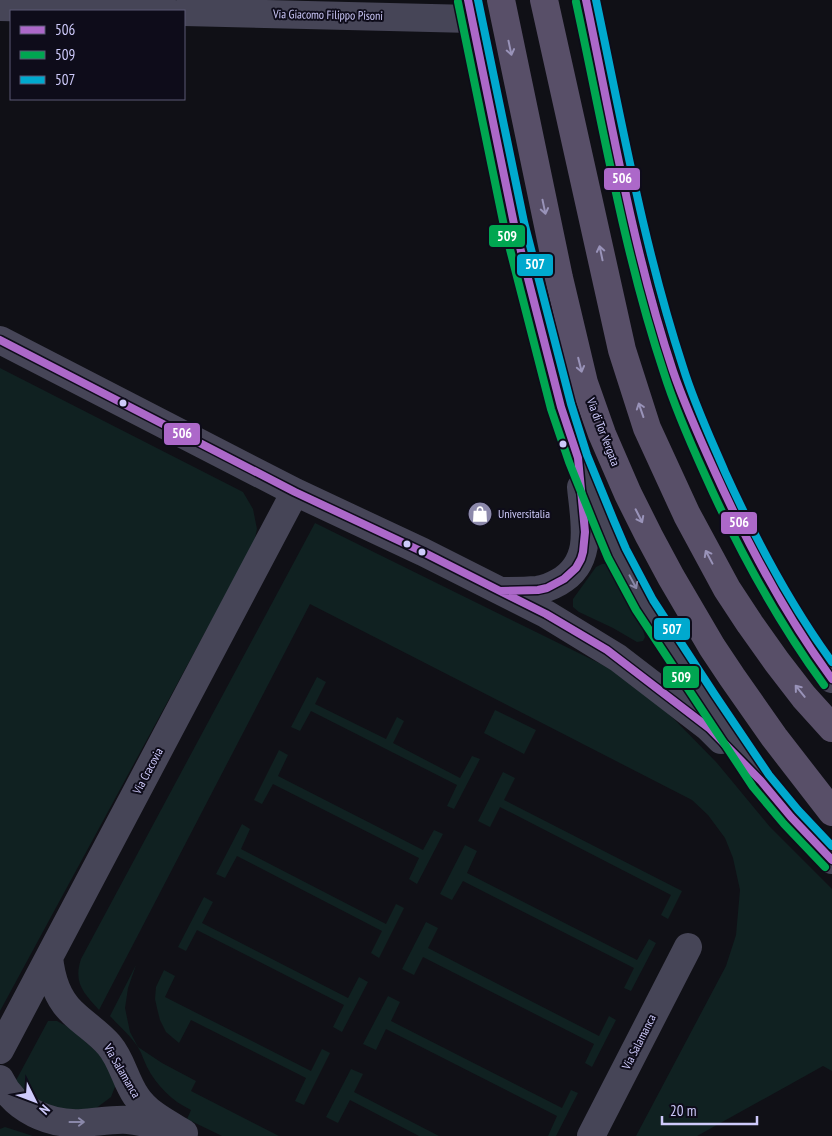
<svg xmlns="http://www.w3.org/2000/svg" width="832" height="1136" font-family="'PT Sans Narrow',sans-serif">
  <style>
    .green { fill: #102121 }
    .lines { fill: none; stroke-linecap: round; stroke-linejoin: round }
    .minor { stroke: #464557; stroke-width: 28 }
    .major { stroke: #584f68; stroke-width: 28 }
    .bus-1-casing { stroke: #0e0c1a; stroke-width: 11 }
    .bus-2-casing { stroke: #0e0c1a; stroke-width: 11 }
    .bus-3-casing { stroke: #0e0c1a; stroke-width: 11 }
    .bus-1 { stroke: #ac68c9; stroke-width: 8 }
    .bus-2 { stroke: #00a651; stroke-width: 8 }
    .bus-3 { stroke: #00a9ce; stroke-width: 8 }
    .oneway { stroke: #9993b9 }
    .oneway2 { stroke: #8a88a9 }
    .bus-dot { fill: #cecafb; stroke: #0e0c1a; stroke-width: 2 }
    .labels { text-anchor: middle; stroke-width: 4; stroke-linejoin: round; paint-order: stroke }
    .street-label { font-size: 12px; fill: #cecafb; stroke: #0e0c1a }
    .poi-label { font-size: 12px; fill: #cecafb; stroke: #0e0c1a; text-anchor: start }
    .line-badge { stroke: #0e0c1a; stroke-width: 2 }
    .badge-label { font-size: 14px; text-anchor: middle; font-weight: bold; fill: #fff }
  </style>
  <rect width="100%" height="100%" fill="#101016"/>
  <path class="green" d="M 0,368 L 243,492 L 253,509 L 257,529 L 254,542 L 0,1011 Z
    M 315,523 L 601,664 L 635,684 L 674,719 L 717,763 L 770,827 L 832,889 L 832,1071 L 823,1066 L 697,1136 L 636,1136 L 726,966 L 736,935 L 740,890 L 733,858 L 725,838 L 708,815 L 692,800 L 310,604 L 99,1010 C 84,993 73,983 81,959 Z
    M 602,564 L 608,564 L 613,569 L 643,630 L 645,637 L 643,641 L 637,642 L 613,628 L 579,612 L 573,607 L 573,599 L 596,567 Z
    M 317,677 L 326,682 L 315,704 L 386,739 L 397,717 L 404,721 L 393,743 L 460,778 L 472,756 L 480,759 L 454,809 L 447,806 L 457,785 L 311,711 L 300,731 L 291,727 Z
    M 495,710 L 536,730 L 524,754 L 484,733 Z
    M 279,750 L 288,755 L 278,776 L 423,850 L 434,830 L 443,834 L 417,884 L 409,879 L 419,858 L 273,784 L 262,804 L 254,800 Z
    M 503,772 L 515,778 L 504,800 L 682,891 L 668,919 L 661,915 L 671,895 L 500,807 L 490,827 L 478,821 Z
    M 242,824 L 250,829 L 241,849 L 386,924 L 396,904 L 404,908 L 379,958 L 371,953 L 382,931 L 237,856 L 225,878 L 216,874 Z
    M 465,845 L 477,851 L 467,873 L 637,960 L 649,939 L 656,943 L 631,991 L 624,988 L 634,968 L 463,881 L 452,900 L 440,894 Z
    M 204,897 L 213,902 L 202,923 L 348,998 L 359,977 L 368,982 L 342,1032 L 333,1027 L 344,1005 L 197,930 L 186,951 L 178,947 Z
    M 426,922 L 438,928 L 428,948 L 599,1036 L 609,1016 L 616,1020 L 592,1067 L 585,1063 L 594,1044 L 423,957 L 414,975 L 402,969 Z
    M 136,965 L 128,988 L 125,1008 L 130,1032 L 138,1047 L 162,1063 L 196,1081 L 191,1091 L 279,1136 L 222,1136 L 187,1119 L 191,1110 C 172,1101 157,1086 147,1067 C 144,1061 142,1054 139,1049 C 133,1038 118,1025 110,1016 Z
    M 164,970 L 175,976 L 165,997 L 311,1071 L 322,1049 L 330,1053 L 304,1105 L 295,1101 L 306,1078 L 191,1020 L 179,1043 L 166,1032 L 160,1020 L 157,1008 L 155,999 L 156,987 Z
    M 388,996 L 400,1002 L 391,1021 L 562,1108 L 571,1090 L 578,1093 L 556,1136 L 548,1136 L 557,1116 L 386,1029 L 376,1050 L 363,1044 Z
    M 48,1021 L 57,1021 L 70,1028 L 97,1052 L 106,1063 L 116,1084 L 111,1097 L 95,1109 L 82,1112 L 45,1106 L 13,1086 Z
    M 351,1069 L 363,1074 L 354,1092 L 439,1136 L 419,1136 L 350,1100 L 338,1123 L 326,1117 Z
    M 5,1127 L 33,1136 L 0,1136 L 0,1129 Z"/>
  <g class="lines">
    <path class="minor" d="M 468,0 L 514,224 L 561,407 L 578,458 L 605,525 L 617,553 L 644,605 L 707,701 L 761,781 L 791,817 L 832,860
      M 586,0 C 612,119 633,240 669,357 C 680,394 696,430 712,466 C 745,541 782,614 832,679
      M 0,7 L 167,11
      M 184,12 L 472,19
      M 0,340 L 295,492 L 423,552 L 546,614 L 618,658 L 709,728 L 721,740
      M 502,591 C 513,591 525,591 537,590 C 545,589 552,586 559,582 C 595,562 584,521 581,487
      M 0,1050 L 295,492
      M 0,1079 C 14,1110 50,1125 82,1123 C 98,1122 113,1119 128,1120 C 147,1122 165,1128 184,1133 C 167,1123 147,1113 136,1096 C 125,1080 122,1060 109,1045 C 98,1032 84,1024 72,1012 C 57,998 51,977 49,957
      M 591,1136 L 688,947"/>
    <path class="major" d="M 501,0 L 559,278 L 584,383 L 602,434 L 628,494 L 649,536 L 671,577 L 712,647 L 732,677 L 774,737 L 832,812
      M 544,0 L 622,350 L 647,428 L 687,515 L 727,589 L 750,624 L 777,662 L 804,697 L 832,728"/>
    <defs>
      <path id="bus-1" d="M 586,0 C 612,124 633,251 673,371 C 685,406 700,439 715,472 C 748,545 785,615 832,679
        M 0,340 L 295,492 L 423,552 L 500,591 L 538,590 L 547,588 L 564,579 L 576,568 L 581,559 L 583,552 L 585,532 L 578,458 L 561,407 L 514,224 L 468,0
        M 490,586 L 546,614 L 607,650 L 709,728 L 761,781 L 791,817 L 832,860"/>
      <path id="bus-2" d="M 458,2 L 504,226 L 551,409 L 569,462 L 596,529 L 608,558 L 636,610 L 753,787 L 784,824 L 825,867
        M 576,2 C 603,126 624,253 664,373 C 675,408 690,442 705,475 C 738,549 776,619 824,685"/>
      <path id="bus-3" d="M 478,0 L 524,222 L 571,404 L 587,455 L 614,521 L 626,549 L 653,600 L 715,695 L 769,775 L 798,810 L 832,846
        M 596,0 C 622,123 644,248 683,367 C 694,403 710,437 725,472 C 755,538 789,603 832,662"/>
    </defs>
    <use href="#bus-1" class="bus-1-casing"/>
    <use href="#bus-2" class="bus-2-casing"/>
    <use href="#bus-3" class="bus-3-casing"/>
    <use href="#bus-1" class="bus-1"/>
    <use href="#bus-2" class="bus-2"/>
    <use href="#bus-3" class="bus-3"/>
  </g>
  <defs><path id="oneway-shaft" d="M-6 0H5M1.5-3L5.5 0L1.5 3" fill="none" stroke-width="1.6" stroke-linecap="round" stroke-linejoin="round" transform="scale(1.25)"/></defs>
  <g class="oneway">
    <use href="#oneway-shaft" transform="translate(510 48) rotate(78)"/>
    <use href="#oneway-shaft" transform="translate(544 207) rotate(78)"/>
    <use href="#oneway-shaft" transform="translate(601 253) rotate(-102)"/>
    <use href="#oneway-shaft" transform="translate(580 365) rotate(76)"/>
    <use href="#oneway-shaft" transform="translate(641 410) rotate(-109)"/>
    <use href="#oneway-shaft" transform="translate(639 516) rotate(63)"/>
    <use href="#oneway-shaft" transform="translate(709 557) rotate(-118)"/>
    <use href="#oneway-shaft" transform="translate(800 691) rotate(-129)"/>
  </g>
  <g class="oneway2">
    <use href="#oneway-shaft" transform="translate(633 582) rotate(62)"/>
    <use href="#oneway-shaft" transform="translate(77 1122)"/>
  </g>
  <defs>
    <symbol id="shop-disc" viewBox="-11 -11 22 22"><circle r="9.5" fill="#8c89ab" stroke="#0e0c1a"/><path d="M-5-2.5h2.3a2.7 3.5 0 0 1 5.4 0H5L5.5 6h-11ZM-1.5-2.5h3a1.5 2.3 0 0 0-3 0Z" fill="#fff"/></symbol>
  </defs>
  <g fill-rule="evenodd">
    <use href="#shop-disc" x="466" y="500" width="28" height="28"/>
  </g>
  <g class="bus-dot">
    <circle cx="123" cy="403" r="4.5"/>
    <circle cx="563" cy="444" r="4.5"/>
    <circle cx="407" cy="544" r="4.5"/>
    <circle cx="422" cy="552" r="4.5"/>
  </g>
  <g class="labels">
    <g class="street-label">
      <text transform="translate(328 15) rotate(1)" y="4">Via Giacomo Filippo Pisoni</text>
      <text transform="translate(603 432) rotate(69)" y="4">Via di Tor Vergata</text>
      <text transform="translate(148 771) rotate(-62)" y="4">Via Cracovia</text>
      <text transform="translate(639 1042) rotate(-63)" y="4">Via Salamanca</text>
      <text transform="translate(122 1071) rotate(60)" y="4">Via Salamanca</text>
    </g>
    <g class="poi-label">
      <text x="498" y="518">Universitalia</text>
    </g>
  </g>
  <g class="line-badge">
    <rect x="603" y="167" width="38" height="24" rx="5" fill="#ac68c9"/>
    <rect x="488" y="224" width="38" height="24" rx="5" fill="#00a651"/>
    <rect x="516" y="253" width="38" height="24" rx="5" fill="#00a9ce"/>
    <rect x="163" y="422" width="38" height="24" rx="5" fill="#ac68c9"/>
    <rect x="720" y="511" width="38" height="24" rx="5" fill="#ac68c9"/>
    <rect x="653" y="617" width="38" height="24" rx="5" fill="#00a9ce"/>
    <rect x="662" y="665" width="38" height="24" rx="5" fill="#00a651"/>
  </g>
  <g class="badge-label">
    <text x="622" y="183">506</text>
    <text x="507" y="241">509</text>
    <text x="535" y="269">507</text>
    <text x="182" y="438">506</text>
    <text x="739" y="527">506</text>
    <text x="672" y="634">507</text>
    <text x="681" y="682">509</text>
  </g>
  <rect x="10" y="10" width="175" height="90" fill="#0e0c1a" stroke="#5b5874"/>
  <rect x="20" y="26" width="25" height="8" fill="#ac68c9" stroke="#5b5874"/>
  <text x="55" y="35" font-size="15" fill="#cecafb">506</text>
  <rect x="20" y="51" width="25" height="8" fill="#00a651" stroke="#5b5874"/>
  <text x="55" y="60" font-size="15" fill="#cecafb">509</text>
  <rect x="20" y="76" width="25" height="8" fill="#00a9ce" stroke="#5b5874"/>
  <text x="55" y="85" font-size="15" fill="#cecafb">507</text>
  <g transform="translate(35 1101) rotate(132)" stroke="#0e0c1a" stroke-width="4" paint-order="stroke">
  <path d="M0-4L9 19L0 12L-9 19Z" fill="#cecafb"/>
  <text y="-8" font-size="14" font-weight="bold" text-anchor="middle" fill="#cecafb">N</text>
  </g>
  <path d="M662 1116v8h95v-8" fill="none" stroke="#cecafb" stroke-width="2.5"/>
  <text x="670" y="1116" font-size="15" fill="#cecafb" stroke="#0e0c1a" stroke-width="4" paint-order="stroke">20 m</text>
</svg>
